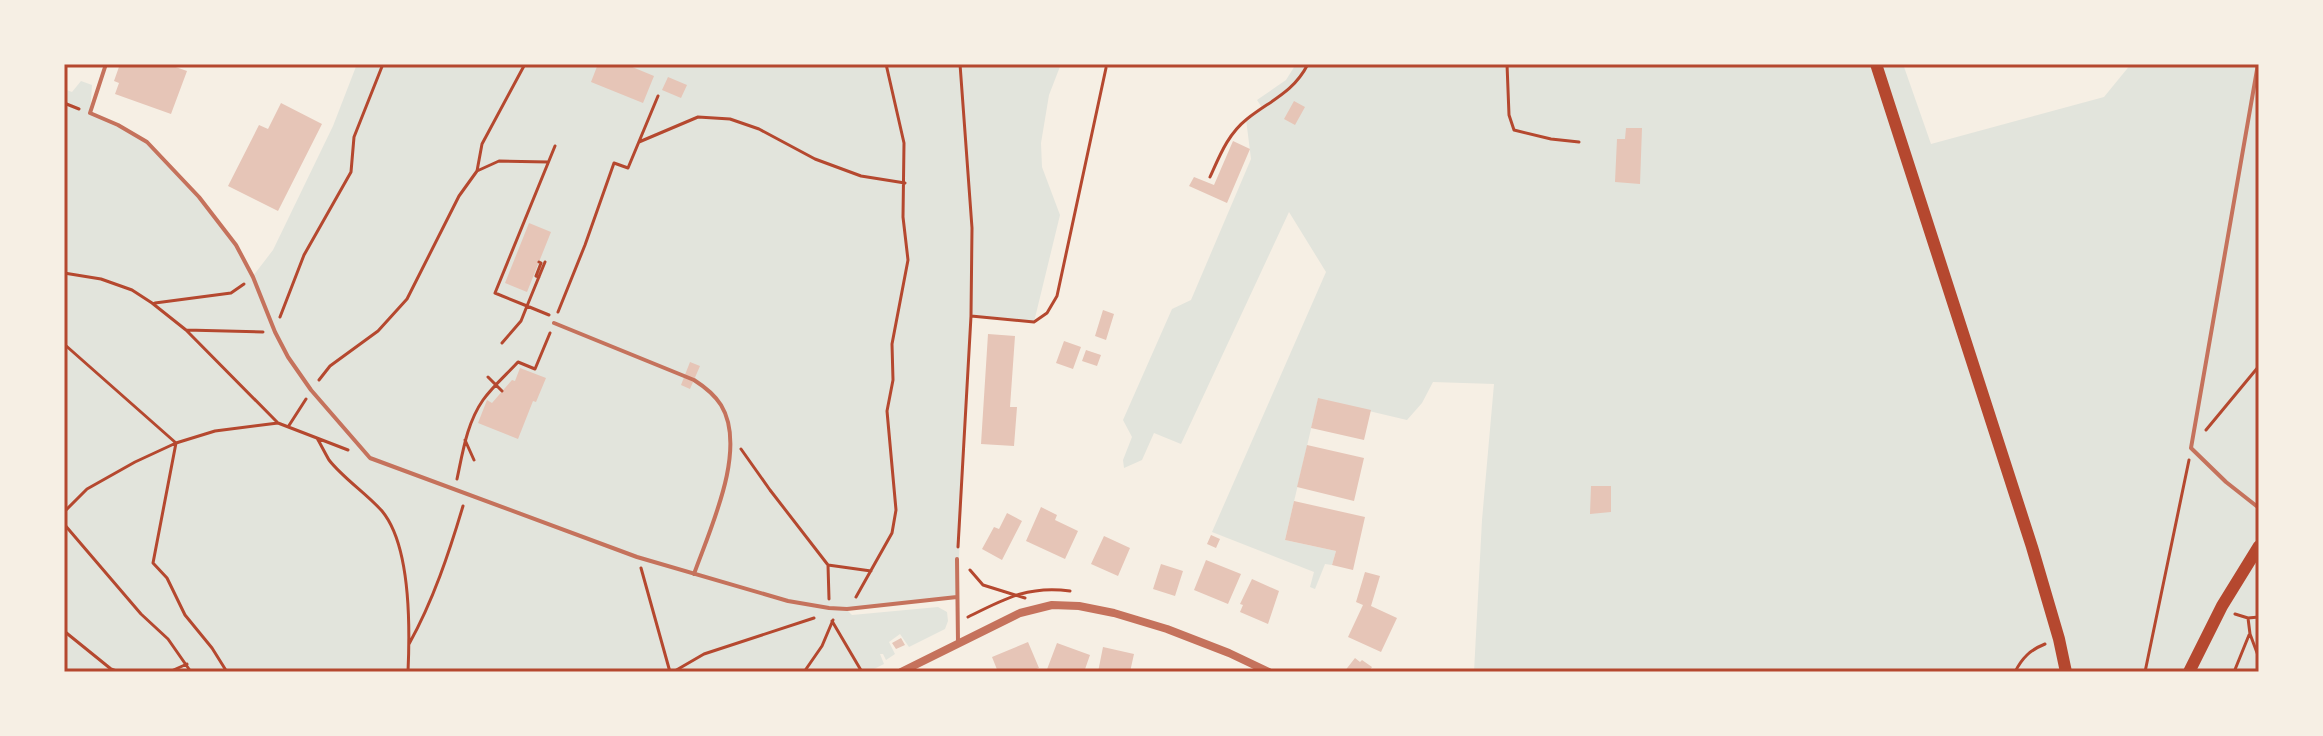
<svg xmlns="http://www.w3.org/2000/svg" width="2323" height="736" font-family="'Crimson Pro',serif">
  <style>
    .green { fill: #e2e4dc }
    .building { fill: #e6c5b7 }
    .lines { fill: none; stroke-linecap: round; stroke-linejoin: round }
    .path { stroke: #b5482f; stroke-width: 3 }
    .service { stroke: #c5725c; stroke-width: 4 }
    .minor { stroke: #c5725c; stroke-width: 8 }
    .secondary { stroke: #b5482f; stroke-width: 12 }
    .neatline { fill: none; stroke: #b5482f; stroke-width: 3 }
  </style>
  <rect width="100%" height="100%" fill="#f6efe4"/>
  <path class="green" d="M 357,64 L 1061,64 L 1049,95 L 1041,143 L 1042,167 L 1060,215 L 1034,322 L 971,317 L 957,597 L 847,610 L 852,615 L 938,607 L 947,612 L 948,621 L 945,629 L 909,647 L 900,634 L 889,642 L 895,654 L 886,660 L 883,654 L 880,654 L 884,664 L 868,672 L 64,672 L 64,89 L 72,92 L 81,81 L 92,85 L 90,113 L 118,125 L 147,142 L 199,197 L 236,245 L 253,276 L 273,250 L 333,126 Z
    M 1296,64 L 1903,64 L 1931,144 L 2104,97 L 2131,64 L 2259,64 L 2259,672 L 1474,672 L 1482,520 L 1494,384 L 1433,382 L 1422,403 L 1407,420 L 1318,399 L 1285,540 L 1336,551 L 1332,565 L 1325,564 L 1315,589 L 1310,587 L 1314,572 L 1212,532 L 1326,272 L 1289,212 L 1181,444 L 1154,433 L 1142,460 L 1124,468 L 1123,460 L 1132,437 L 1123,420 L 1172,309 L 1191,300 L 1251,159 L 1246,119 L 1263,109 L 1257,100 L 1286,80 Z"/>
  <path class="building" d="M 120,64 L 167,64 L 187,71 L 171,114 L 115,94 L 119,83 L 114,81 Z
    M 598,64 L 625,64 L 654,76 L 643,103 L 591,82 Z
    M 668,77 L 687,85 L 681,98 L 662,90 Z
    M 1294,101 L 1305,107 L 1295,125 L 1284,119 Z
    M 281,103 L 322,124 L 278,211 L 228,186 L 259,125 L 268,129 Z
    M 1626,128 L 1642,128 L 1640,184 L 1615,182 L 1617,139 L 1625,139 Z
    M 1233,141 L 1250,149 L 1227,203 L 1189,186 L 1194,177 L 1214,185 Z
    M 529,223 L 551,232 L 527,292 L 505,283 Z
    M 1103,310 L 1114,314 L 1106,340 L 1095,336 Z
    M 988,334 L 1015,336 L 1010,407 L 1017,407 L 1014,446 L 981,444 Z
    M 1064,341 L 1081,347 L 1073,369 L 1056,363 Z
    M 1086,350 L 1101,355 L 1097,366 L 1082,361 Z
    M 690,362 L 700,366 L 690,389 L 681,385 Z
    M 520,368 L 546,378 L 536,402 L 533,401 L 518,439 L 478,423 L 487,400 L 492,403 L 512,380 L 515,381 Z
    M 1318,398 L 1371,410 L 1364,440 L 1311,428 Z
    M 1307,445 L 1364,458 L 1354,501 L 1297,487 Z
    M 1591,486 L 1611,486 L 1611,512 L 1590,514 Z
    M 1294,501 L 1365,517 L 1353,570 L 1332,565 L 1336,551 L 1285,540 Z
    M 1041,507 L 1057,515 L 1055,520 L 1078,531 L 1065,559 L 1026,541 Z
    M 1007,513 L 1022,521 L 1002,560 L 982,549 L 994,527 L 999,529 Z
    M 1211,535 L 1220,539 L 1216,548 L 1207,544 Z
    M 1104,536 L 1130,548 L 1118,576 L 1091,564 Z
    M 1206,560 L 1241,574 L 1228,604 L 1194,590 Z
    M 1161,564 L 1183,571 L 1175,596 L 1153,589 Z
    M 1365,572 L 1380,576 L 1371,606 L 1397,618 L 1381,652 L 1348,637 L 1363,605 L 1356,602 Z
    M 1252,579 L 1279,591 L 1268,624 L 1240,612 L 1243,605 L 1240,604 Z
    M 901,638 L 905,645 L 896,649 L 892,643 Z
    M 1028,642 L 1039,668 L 1028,672 L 998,672 L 992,657 Z
    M 1057,643 L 1090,655 L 1084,672 L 1046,672 Z
    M 1103,647 L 1134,654 L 1130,672 L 1098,672 Z
    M 1355,658 L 1360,662 L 1362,660 L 1372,667 L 1370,670 L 1373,672 L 1344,672 Z"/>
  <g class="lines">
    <path class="path" d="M 1507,64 L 1509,115 L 1514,130 L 1551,139 L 1579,142
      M 64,103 L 79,109
      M 639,142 L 698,117 L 730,119 L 759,129 L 815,159 L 861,176 L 905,183
      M 477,171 L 482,144 L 525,64
      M 1210,177 C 1220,155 1228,134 1247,119 C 1271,100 1293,93 1308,64
      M 545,262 L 527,306 L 549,315
      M 64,273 L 101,279 L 132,290 L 152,303 L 186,330 L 278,423
      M 539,277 L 536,276 L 541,263 L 539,262
      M 155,303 L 231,293 L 244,284
      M 558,312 L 585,245 L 614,163 L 628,168 L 658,96
      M 971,316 L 1034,322 L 1047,313 L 1057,296 L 1106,68
      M 280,317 L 304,255 L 351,172 L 354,137 L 383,64
      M 186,330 L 263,332
      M 502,343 L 521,321 L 527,306 L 495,293 L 555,146
      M 64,344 L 176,443 L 153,563 L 167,578 L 185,615 L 212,648 L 227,672
      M 488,377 L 502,391
      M 319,380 L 330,366 L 378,331 L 407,299 L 459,196 L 477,171 L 499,161 L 548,162
      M 288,427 L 306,399
      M 2206,430 L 2259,366
      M 317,438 C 321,445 325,453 329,460 C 344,479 366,493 382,511 C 411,546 410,628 408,672
      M 465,440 L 474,460
      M 741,449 L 770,490 L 828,565 L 871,571
      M 457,479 C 463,451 467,423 483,400 C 493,386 507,374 518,362 L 535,369 L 550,333
      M 64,512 L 87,489 L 135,462 L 176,443 L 215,431 L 278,423 L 348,450
      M 64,524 L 141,614 L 168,639 L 191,672
      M 958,547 L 971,316 L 972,228 L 960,64
      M 828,565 L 829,599
      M 641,568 L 670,672
      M 970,570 L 983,585 L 1025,598
      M 856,597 L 892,533 L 896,510 L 887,411 L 893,380 L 892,344 L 908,260 L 903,217 L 904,143 L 886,64
      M 2235,614 L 2248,618 L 2259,617
      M 968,617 C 1004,599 1029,585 1070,591
      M 2248,618 L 2250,634 L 2259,658
      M 832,621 L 862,672
      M 64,631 L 111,669 L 119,672
      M 409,644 C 433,601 449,553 463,506
      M 169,672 L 187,664
      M 673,672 L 704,654 L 814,618
      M 804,672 L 822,646 L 833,620
      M 2015,672 C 2022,658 2030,650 2045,644
      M 2145,672 L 2189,460
      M 2234,672 L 2249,635"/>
    <path class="service" d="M 106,64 L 90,113 L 118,125 L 147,142 L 199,197 L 236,245 L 253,277 L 275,332 L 288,357 L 311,390 L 370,458 L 637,557 L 788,601 L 829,608 L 847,609 L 957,597
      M 2258,64 L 2191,448 L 2226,482 L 2259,508
      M 554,323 L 694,380 C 705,387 714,394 721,405 C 748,449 710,529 694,574
      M 957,559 L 958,643"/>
    <path class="minor" d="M 901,672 L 1020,613 L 1052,605 L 1079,606 L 1114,613 L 1167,629 L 1229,653 L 1269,672"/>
    <path class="secondary" d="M 1876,64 L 2032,547 L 2059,639 L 2066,672
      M 2189,672 L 2222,606 L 2259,546"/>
  </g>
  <rect width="2323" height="736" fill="none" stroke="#f6efe4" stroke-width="132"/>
  <rect x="66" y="66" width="2191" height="604" class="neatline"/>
</svg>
